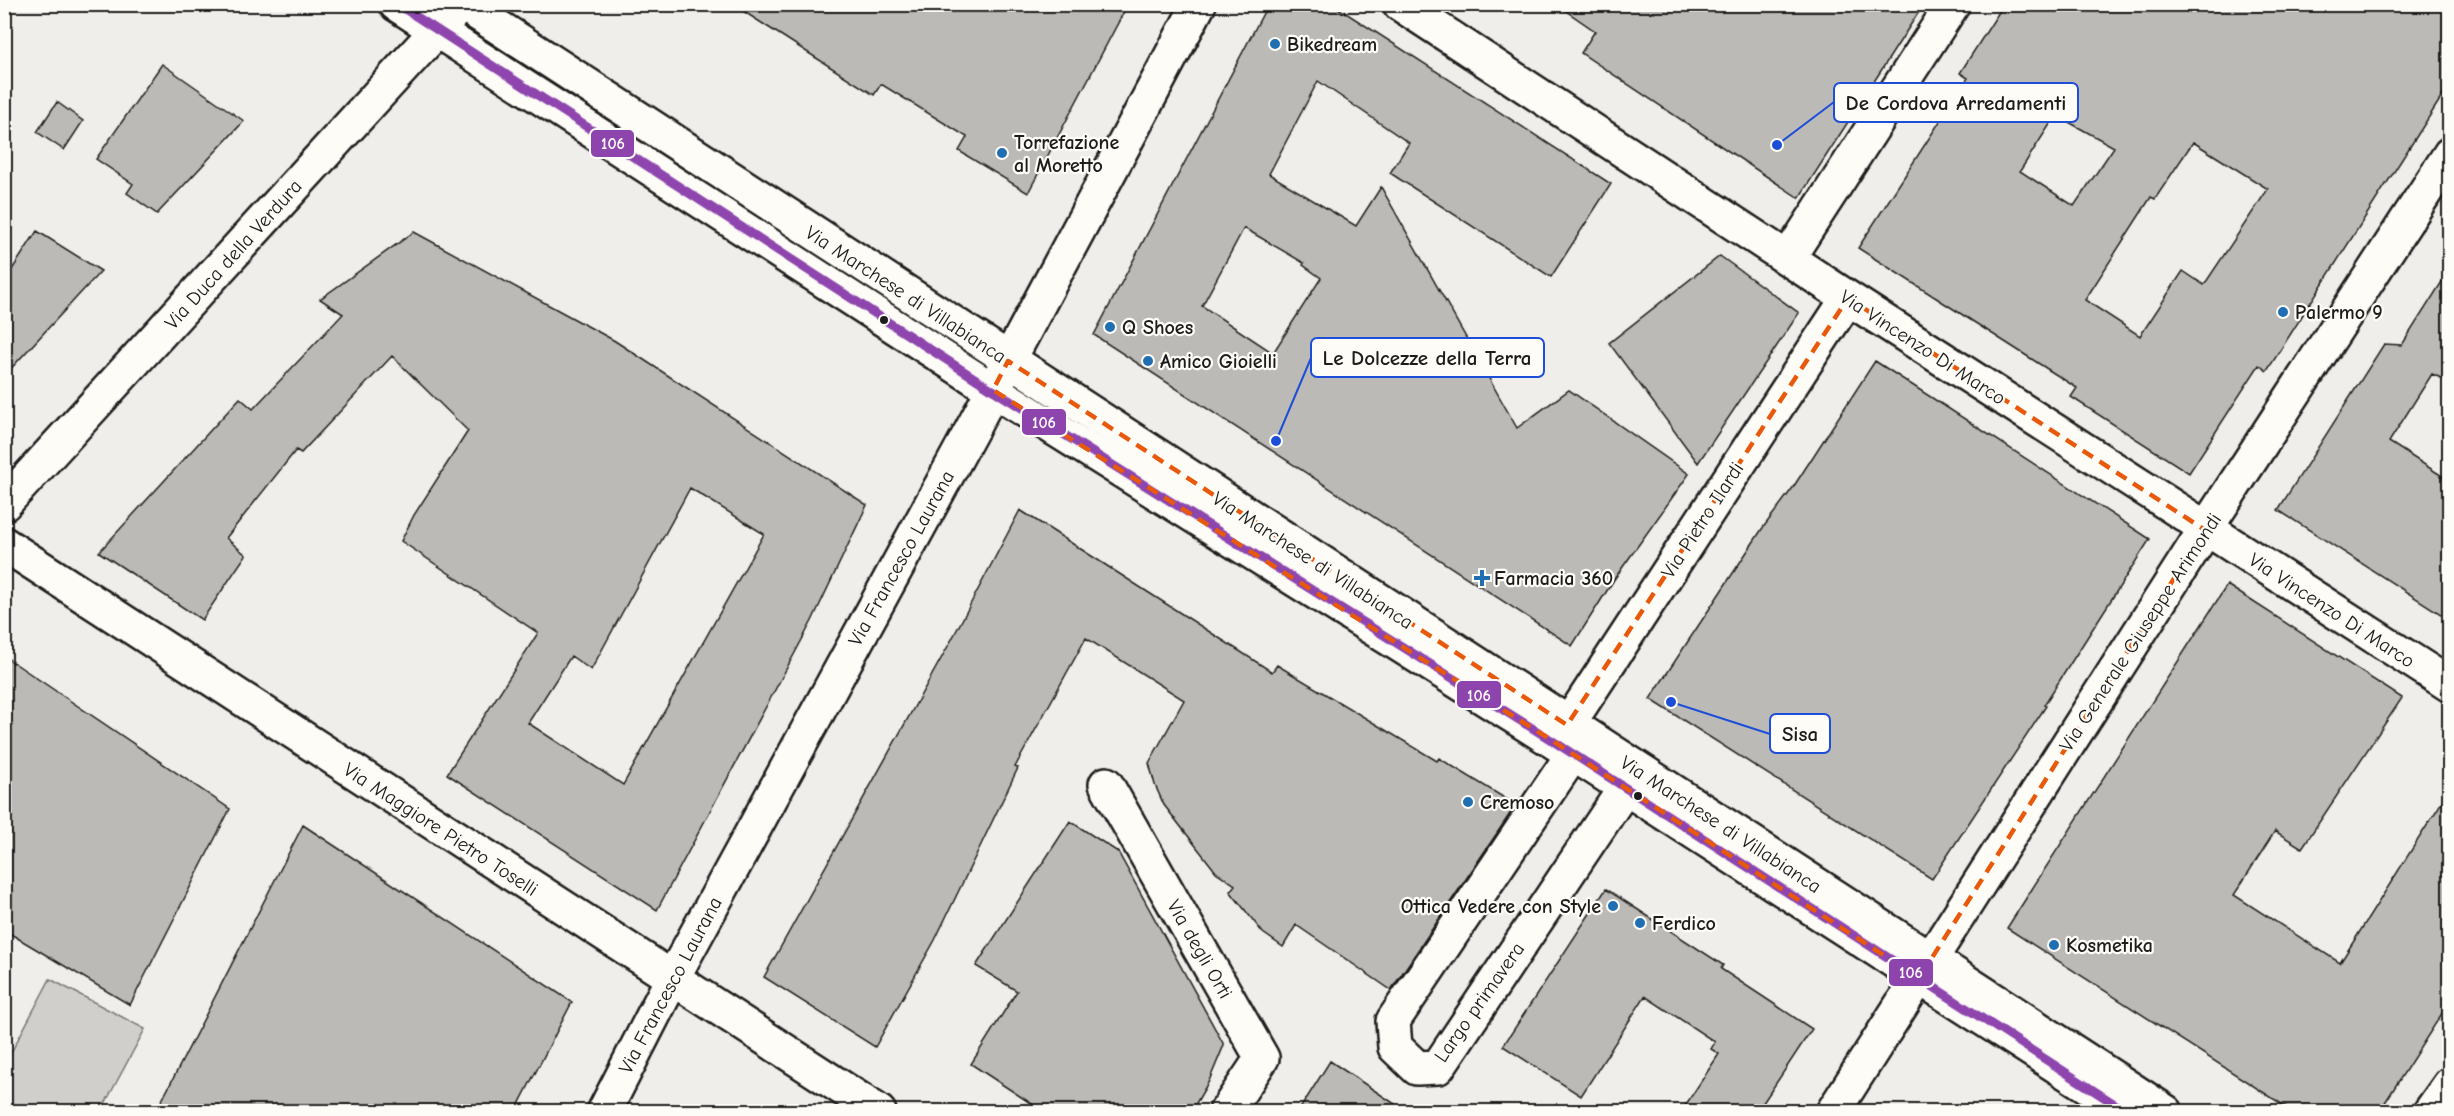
<svg xmlns="http://www.w3.org/2000/svg" width="2454" height="1116" font-family="'Comic Neue',sans-serif">
  <style>
    .garden { fill: #d0cfcc; stroke: #767674; stroke-width: 1.5 }
    .building { fill: #bbbab6; stroke: #1c1c1c; stroke-width: 1.5; fill-rule: evenodd }
    .lines { fill: none; stroke-linecap: round; stroke-linejoin: round }
    .minor-casing { stroke: #1c1c1c; stroke-width: 38 }
    .tertiary-casing { stroke: #1c1c1c; stroke-width: 38 }
    .minor { stroke: #fdfcf7; stroke-width: 33 }
    .tertiary { stroke: #fdfcf7; stroke-width: 33 }
    .bus-1-casing { stroke: #fdfcf7; stroke-width: 14 }
    .bus-1 { stroke: #8e44ad; stroke-width: 9 }
    .marked { fill: none; stroke: #e8590c; stroke-width: 4.5; stroke-dasharray: 12 8; stroke-linejoin: round }
    .poi-dot { fill: #1f6fb2; stroke: #fdfcf7; stroke-width: 2 }
    .bus-dot { fill: #1c1c1c; stroke: #fdfcf7; stroke-width: 2 }
    .labels { text-anchor: middle; stroke-width: 4.5; stroke-linejoin: round; paint-order: stroke }
    .poi-label { font-size: 20px; font-weight: bold; fill: #1c1c1c; stroke: #fdfcf7; text-anchor: start }
    .street-label { font-size: 20px; fill: #1c1c1c; stroke: #fdfcf7 }
    .leader { fill: none; stroke: #1d4ed8; stroke-width: 2 }
    .callout-dot { fill: #1d4ed8; stroke: #fdfcf7; stroke-width: 2 }
    .callout { fill: #fdfcf7; stroke: #1d4ed8; stroke-width: 2 }
    .callout-label { font-size: 21px; text-anchor: middle; font-weight: bold; fill: #1c1c1c }
    .line-badge { stroke: #fdfcf7; stroke-width: 2 }
    .badge-label { font-size: 16px; text-anchor: middle; font-weight: bold; fill: #fff }
  </style>
  <rect width="100%" height="100%" fill="#f0eeea"/>
  <filter id="ink" filterUnits="userSpaceOnUse"><feTurbulence type="fractalNoise" baseFrequency=".0167" numOctaves="2"/><feDisplacementMap in="SourceGraphic" scale="12" xChannelSelector="R" yChannelSelector="G"/><feConvolveMatrix kernelMatrix="1 2 1 2 8 2 1 2 1" color-interpolation-filters="sRGB"/></filter>
  <g filter="url(#ink)">
    <path class="garden" d="M 50,979 L 145,1029 L 101,1111 L 5,1111 L 5,1064 Z"/>
    <path class="building" d="M 732,4 L 1128,4 L 1028,193 L 959,151 L 967,137 L 881,84 L 874,95 Z
      M 1268,4 L 1332,4 L 1611,184 L 1551,277 L 1390,173 L 1409,143 L 1318,81 L 1269,174 L 1356,226 L 1381,187 L 1517,428 L 1569,390 L 1689,474 L 1615,578 L 1572,646 L 1094,335 ZM 1244,228 L 1304,263 L 1303,265 L 1321,278 L 1273,353 L 1202,306 Z
      M 1556,4 L 1924,4 L 1799,198 L 1581,53 L 1595,31 Z
      M 2004,4 L 2450,4 L 2450,84 L 2267,371 L 2259,365 L 2189,473 L 2071,397 L 2077,388 L 1858,248 L 1968,78 L 1960,73 ZM 2056,115 L 2114,147 L 2074,206 L 2020,171 ZM 2193,142 L 2268,189 L 2204,285 L 2183,271 L 2140,336 L 2085,300 L 2151,197 L 2155,199 Z
      M 162,64 L 244,121 L 157,214 L 127,193 L 133,184 L 96,159 Z
      M 57,102 L 83,121 L 64,150 L 37,132 Z
      M 37,231 L 101,271 L 4,376 L 4,282 Z
      M 414,232 L 615,341 L 867,505 L 812,621 L 657,910 L 447,774 L 538,633 L 401,541 L 414,515 L 468,431 L 392,356 L 301,453 L 296,450 L 226,538 L 246,555 L 202,620 L 99,552 L 240,398 L 253,409 L 343,314 L 320,299 ZM 690,488 L 764,534 L 623,785 L 528,723 L 571,656 L 591,670 Z
      M 1720,256 L 1799,313 L 1698,463 L 1609,343 Z
      M 2450,269 L 2450,382 L 2432,374 L 2389,442 L 2450,481 L 2450,620 L 2278,510 L 2384,344 L 2402,345 Z
      M 1875,361 L 2150,539 L 2044,705 L 2046,706 L 1932,879 L 1650,699 L 1762,529 L 1792,489 Z
      M 1020,510 L 1272,672 L 1277,665 L 1437,761 L 1439,758 L 1516,805 L 1391,990 L 1296,925 L 1283,947 L 1263,933 L 1230,891 L 1235,885 L 1216,872 L 1164,805 L 1155,785 L 1149,763 L 1184,700 L 1086,638 L 1015,767 L 1018,768 L 935,940 L 875,1047 L 764,977 L 952,639 Z
      M 2227,585 L 2402,698 L 2302,848 L 2275,831 L 2234,895 L 2340,963 L 2450,789 L 2450,1001 L 2379,1112 L 2294,1112 L 2007,928 Z
      M 4,656 L 230,809 L 130,1005 L 4,930 Z
      M 1070,821 L 1118,852 L 1224,1045 L 1209,1081 L 1191,1112 L 1044,1112 L 971,1064 L 1017,991 L 976,966 Z
      M 303,825 L 572,1002 L 515,1112 L 156,1112 Z
      M 1606,889 L 1723,965 L 1721,969 L 1812,1029 L 1757,1112 L 1681,1112 L 1719,1054 L 1711,1049 L 1715,1042 L 1645,996 L 1581,1096 L 1503,1046 Z
      M 1330,1061 L 1407,1112 L 1298,1112 Z"/>
    <g class="lines">
      <defs>
        <path id="minor" d="M 463,4 L 2166,1112
          M 1400,4 L 1848,298 L 2450,685
          M 1788,258 L 1953,4
          M 4,544 L 879,1112
          M 1556,743 L 1848,298
          M 1573,754 L 1393,1021 L 1395,1047 L 1417,1068 L 1438,1067 L 1625,788
          M 1106,784 L 1262,1058 L 1226,1112
          M 604,1112 L 672,979 L 970,433 L 1199,4
          M 1833,1112 L 2205,530 L 2450,154
          M 2430,1112 L 2450,1084"/>
        <path id="tertiary" d="M 396,4 L 993,390 L 1556,743 L 2128,1112
          M 4,504 L 461,4"/>
      </defs>
      <use href="#minor" class="minor-casing"/>
      <use href="#tertiary" class="tertiary-casing"/>
      <use href="#minor" class="minor"/>
      <use href="#tertiary" class="tertiary"/>
      <defs>
        <path id="bus-1" d="M 397,4 L 993,390 L 1556,743 L 2127,1112"/>
      </defs>
      <use href="#bus-1" class="bus-1-casing"/>
      <use href="#bus-1" class="bus-1"/>
    </g>
  </g>
  <path class="marked" d="M 1848,298 L 2205,530 L 1919,978 L 1556,743 L 993,390 L 1008,361 L 1567,725 Z"/>
  <g class="poi-dot">
    <circle cx="1275" cy="44" r="6"/>
    <circle cx="1002" cy="153" r="6"/>
    <circle cx="2283" cy="312" r="6"/>
    <circle cx="1110" cy="327" r="6"/>
    <circle cx="1148" cy="361" r="6"/>
    <path d="M1479 569h6v6h6v6h-6v6h-6v-6h-6v-6h6z"/>
    <circle cx="1468" cy="802" r="6"/>
    <circle cx="1613" cy="906" r="6"/>
    <circle cx="1640" cy="923" r="6"/>
    <circle cx="2054" cy="945" r="6"/>
  </g>
  <g class="bus-dot">
    <circle cx="884" cy="320" r="5"/>
    <circle cx="1638" cy="796" r="5"/>
  </g>
  <g class="labels">
    <g class="poi-label">
      <text x="1287" y="51">Bikedream</text>
      <text x="1014" y="149">Torrefazione<tspan x="1014" dy="23">al Moretto</tspan></text>
      <text x="2295" y="319">Palermo 9</text>
      <text x="1122" y="334">Q Shoes</text>
      <text x="1160" y="368">Amico Gioielli</text>
      <text x="1494" y="585">Farmacia 360</text>
      <text x="1480" y="809">Cremoso</text>
      <text x="1601" y="913" text-anchor="end">Ottica Vedere con Style</text>
      <text x="1652" y="930">Ferdico</text>
      <text x="2066" y="952">Kosmetika</text>
    </g>
    <g class="street-label">
      <text transform="translate(233 254) rotate(-48)" y="7">Via Duca della Verdura</text>
      <text transform="translate(906 294) rotate(33)" y="7">Via Marchese di Villabianca</text>
      <text transform="translate(1923 347) rotate(33)" y="7">Via Vincenzo Di Marco</text>
      <text transform="translate(1702 520) rotate(-57)" y="7">Via Pietro Ilardi</text>
      <text transform="translate(901 558) rotate(-61)" y="7">Via Francesco Laurana</text>
      <text transform="translate(1313 560) rotate(33)" y="7">Via Marchese di Villabianca</text>
      <text transform="translate(2332 610) rotate(33)" y="7">Via Vincenzo Di Marco</text>
      <text transform="translate(2140 632) rotate(-57)" y="7">Via Generale Giuseppe Arimondi</text>
      <text transform="translate(1721 824) rotate(33)" y="7">Via Marchese di Villabianca</text>
      <text transform="translate(441 829) rotate(33)" y="7">Via Maggiore Pietro Toselli</text>
      <text transform="translate(1200 949) rotate(60)" y="7">Via degli Orti</text>
      <text transform="translate(670 985) rotate(-62)" y="7">Via Francesco Laurana</text>
      <text transform="translate(1479 1002) rotate(-55)" y="7">Largo primavera</text>
    </g>
  </g>
  <path class="leader" d="M1777 145L1834 102M1276 441L1311 358M1671 702L1770 734"/>
  <g class="callout-dot">
    <circle cx="1777" cy="145" r="6"/>
    <circle cx="1276" cy="441" r="6"/>
    <circle cx="1671" cy="702" r="6"/>
  </g>
  <g class="callout">
    <rect x="1834" y="83" width="244" height="39" rx="6"/>
    <rect x="1311" y="338" width="233" height="39" rx="6"/>
    <rect x="1770" y="714" width="60" height="39" rx="6"/>
  </g>
  <g class="callout-label">
    <text x="1956" y="110">De Cordova Arredamenti</text>
    <text x="1427" y="365">Le Dolcezze della Terra</text>
    <text x="1800" y="741">Sisa</text>
  </g>
  <g class="line-badge">
    <rect x="590" y="129" width="45" height="29" rx="6" fill="#8e44ad"/>
    <rect x="1021" y="408" width="46" height="28" rx="6" fill="#8e44ad"/>
    <rect x="1456" y="680" width="46" height="29" rx="6" fill="#8e44ad"/>
    <rect x="1888" y="958" width="46" height="29" rx="6" fill="#8e44ad"/>
  </g>
  <g class="badge-label">
    <text x="613" y="149">106</text>
    <text x="1044" y="428">106</text>
    <text x="1479" y="701">106</text>
    <text x="1911" y="978">106</text>
  </g>
  <rect width="2454" height="1116" fill="none" stroke="#fdfcf7" stroke-width="24"/>
  <rect x="12" y="12" width="2430" height="1092" fill="none" stroke="#1c1c1c" stroke-width="2" filter="url(#ink)"/>
</svg>
